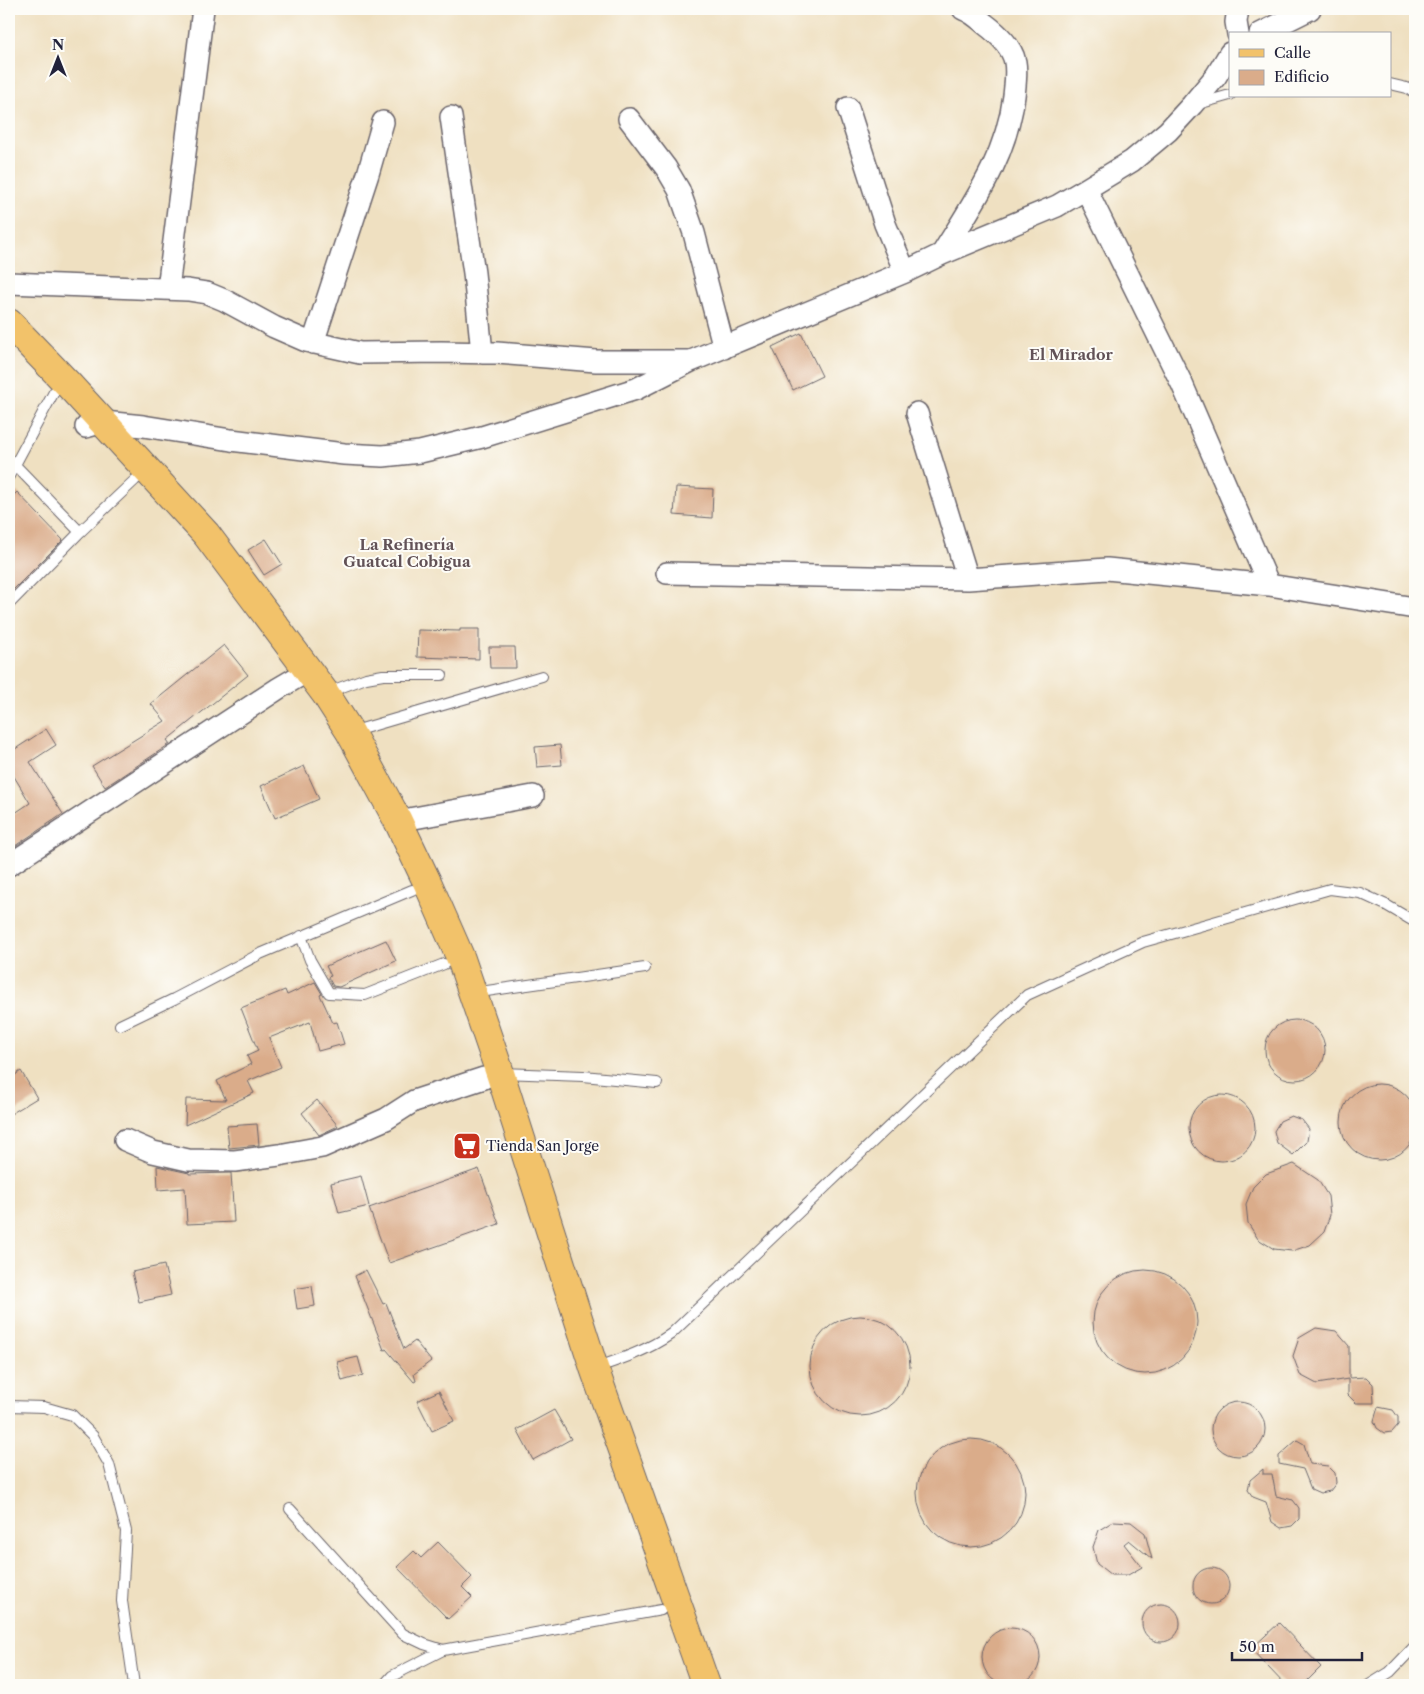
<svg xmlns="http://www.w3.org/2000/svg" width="1424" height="1694" font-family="'Libre Caslon Text',serif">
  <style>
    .building { fill: #daac8a }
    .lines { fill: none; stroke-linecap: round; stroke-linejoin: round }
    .service-casing { stroke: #6a646a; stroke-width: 12 }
    .minor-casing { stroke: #6a646a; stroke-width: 24 }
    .primary-casing { stroke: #6a646a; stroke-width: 30 }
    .service { stroke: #fff; stroke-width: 10 }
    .minor { stroke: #fff; stroke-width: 21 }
    .primary { stroke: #f2c26a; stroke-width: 28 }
    .labels { text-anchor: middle; stroke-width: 4; stroke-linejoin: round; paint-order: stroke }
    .poi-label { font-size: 14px; fill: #22223b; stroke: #fdfcf7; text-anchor: start }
    .neighbourhood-label { font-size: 15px; font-weight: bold; fill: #625257; stroke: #fdfcf7 }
  </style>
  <rect width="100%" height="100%" fill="#fdfcf7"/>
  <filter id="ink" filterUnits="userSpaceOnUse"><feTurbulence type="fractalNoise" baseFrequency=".02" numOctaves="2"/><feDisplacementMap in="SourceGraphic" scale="10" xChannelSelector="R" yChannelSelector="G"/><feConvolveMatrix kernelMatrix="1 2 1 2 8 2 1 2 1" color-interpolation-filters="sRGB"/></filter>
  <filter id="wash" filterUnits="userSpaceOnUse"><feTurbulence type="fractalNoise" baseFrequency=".0096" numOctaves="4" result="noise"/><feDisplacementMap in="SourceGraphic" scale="20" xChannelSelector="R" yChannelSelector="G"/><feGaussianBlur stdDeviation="1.12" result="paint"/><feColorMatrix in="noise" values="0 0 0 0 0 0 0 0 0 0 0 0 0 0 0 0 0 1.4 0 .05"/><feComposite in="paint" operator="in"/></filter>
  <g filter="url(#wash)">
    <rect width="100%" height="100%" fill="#efe0c1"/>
    <g id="blocks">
      <path class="building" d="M 801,333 L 822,376 L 793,390 L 772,347 Z
        M 676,487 L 713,489 L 712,518 L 674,515 Z
        M 17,492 L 63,540 L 9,594 L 9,500 Z
        M 266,539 L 282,564 L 264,575 L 248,550 Z
        M 460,629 L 479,629 L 479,659 L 417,657 L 418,630 L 460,631 Z
        M 224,645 L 248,675 L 167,740 L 170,744 L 105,787 L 92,766 L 165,721 L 151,704 Z
        M 489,647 L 515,647 L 516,668 L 490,668 Z
        M 46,729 L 56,745 L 30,762 L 63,814 L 9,850 L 9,817 L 30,803 L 9,768 L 9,753 Z
        M 560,745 L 562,765 L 537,767 L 535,747 Z
        M 304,766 L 319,799 L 275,818 L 261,786 Z
        M 386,940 L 396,961 L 339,987 L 333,986 L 328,977 L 331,976 L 326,966 Z
        M 315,982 L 322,994 L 320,995 L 333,1023 L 337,1022 L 344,1044 L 318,1051 L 310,1022 L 269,1038 L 281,1067 L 248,1081 L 254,1093 L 185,1125 L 186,1099 L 226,1100 L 217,1081 L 251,1064 L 247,1056 L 258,1051 L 241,1008 L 285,990 L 287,995 Z
        M1265 1050a30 30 0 1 1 60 0a30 30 0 1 1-60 0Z
        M 21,1071 L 37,1098 L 9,1115 L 9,1079 Z
        M1341 1122a38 38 0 1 1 76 0a38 38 0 1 1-76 0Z
        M1189 1128a33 33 0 1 1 66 0a33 33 0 1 1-66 0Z
        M 317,1100 L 338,1126 L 319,1135 L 302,1113 Z
        M 1291,1116 L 1302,1120 L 1309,1129 L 1307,1141 L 1293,1155 L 1277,1143 L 1274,1131 L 1280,1121 Z
        M 257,1124 L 259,1145 L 229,1148 L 227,1126 Z
        M 1294,1164 L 1318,1180 L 1328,1196 L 1330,1215 L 1324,1232 L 1310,1245 L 1292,1251 L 1274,1249 L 1258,1239 L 1248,1223 L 1246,1204 L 1253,1187 L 1266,1174 Z
        M 157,1166 L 189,1173 L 189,1174 L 231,1173 L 234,1222 L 187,1224 L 185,1188 L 158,1190 Z
        M 479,1169 L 499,1224 L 389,1263 L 369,1208 Z
        M 361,1176 L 369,1206 L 339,1213 L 331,1183 Z
        M 164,1265 L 171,1295 L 139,1302 L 132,1272 Z
        M 366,1270 L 383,1304 L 386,1303 L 404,1349 L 415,1341 L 431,1361 L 414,1374 L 416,1381 L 414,1382 L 386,1349 L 384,1350 L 355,1276 Z
        M1093 1322a52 52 0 1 1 104 0a52 52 0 1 1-104 0Z
        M 312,1286 L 315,1306 L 297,1309 L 294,1289 Z
        M810 1366a50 50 0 1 1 100 0a50 50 0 1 1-100 0Z
        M 1316,1328 L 1336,1331 L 1349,1346 L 1349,1378 L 1366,1377 L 1373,1384 L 1374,1403 L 1356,1403 L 1348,1395 L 1348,1379 L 1317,1384 L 1300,1375 L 1293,1356 L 1299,1338 Z
        M 358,1357 L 363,1375 L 342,1381 L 337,1362 Z
        M 439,1391 L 454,1421 L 432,1431 L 417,1401 Z
        M1211 1429a27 27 0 1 1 54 0a27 27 0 1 1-54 0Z
        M 1378,1407 L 1393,1410 L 1398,1417 L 1398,1425 L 1392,1432 L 1384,1433 L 1377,1428 L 1374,1421 Z
        M 554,1410 L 571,1439 L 533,1460 L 517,1430 Z
        M917 1493a54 54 0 1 1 108 0a54 54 0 1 1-108 0Z
        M 1297,1440 L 1304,1444 L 1310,1464 L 1328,1466 L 1335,1473 L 1336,1483 L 1330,1491 L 1320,1493 L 1311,1489 L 1303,1469 L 1279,1464 L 1279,1456 Z
        M 1263,1469 L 1263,1474 L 1272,1474 L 1276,1496 L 1293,1500 L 1299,1508 L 1299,1519 L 1292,1526 L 1281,1528 L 1272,1522 L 1266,1502 L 1253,1497 L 1248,1490 L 1250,1480 Z
        M 1114,1521 L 1131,1522 L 1145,1533 L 1152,1559 L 1129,1540 L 1124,1544 L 1142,1567 L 1128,1575 L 1111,1575 L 1097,1564 L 1093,1547 L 1099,1530 Z
        M 438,1542 L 472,1577 L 462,1587 L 472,1597 L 448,1619 L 397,1567 L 414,1551 L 421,1558 Z
        M1193 1586a18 18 0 1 1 36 0a18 18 0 1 1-36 0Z
        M1142 1623a19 19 0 1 1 38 0a19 19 0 1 1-38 0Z
        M 1279,1623 L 1321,1667 L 1303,1685 L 1285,1685 L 1251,1649 Z
        M982 1657a29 29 0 1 1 58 0a29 29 0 1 1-58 0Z"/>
    </g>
  </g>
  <g filter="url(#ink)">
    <use href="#blocks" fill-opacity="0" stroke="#6a646a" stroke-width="1"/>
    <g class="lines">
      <defs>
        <path id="service" d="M 1390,84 L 1407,88 L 1415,93
          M 1198,104 L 1230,95
          M 15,465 L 80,532
          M 9,476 L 54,392 L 65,384
          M 9,604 L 80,532 L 135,480 L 146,471
          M 326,693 L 366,678 L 383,675 L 442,675
          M 351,732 L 542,676
          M 301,936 L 310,960 L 329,993 L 365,995 L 444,964
          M 473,993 L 645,968
          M 120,1025 L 174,999 L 260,954 L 412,890
          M 501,1073 L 583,1076 L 657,1083
          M 595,1368 C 622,1359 648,1350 671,1334 L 1027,995 L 1143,942 L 1330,889 L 1360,893 L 1386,905 L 1415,922
          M 9,1406 L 44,1407 L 72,1415 L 93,1436 L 109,1464 L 126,1531 L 122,1601 L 134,1685
          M 290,1509 L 403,1634 L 424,1644 L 443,1650
          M 384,1685 L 392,1676 L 443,1650 L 661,1610
          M 1369,1685 L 1390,1672 L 1415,1646"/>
        <path id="minor" d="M 1238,34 L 1236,22 L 1238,9
          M 1260,34 L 1310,9
          M 848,108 L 885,224 L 905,272
          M 451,117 L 474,273 L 482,353
          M 629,119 L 666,168 L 679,190 L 694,233 L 724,348
          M 1086,189 L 1182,384 L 1269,585
          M 942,254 C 974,202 1006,158 1014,96 C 1015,86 1017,72 1015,62 C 1012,46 997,33 985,24 C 978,18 972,12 963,9
          M 9,283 L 188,290 L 207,293 L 224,300 L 274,327 L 306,341 L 360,353 L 441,352 L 497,353 L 596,361 L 688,361
          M 168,289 L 203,9
          M 313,343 L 368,174 L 383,122
          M 917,413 L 968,579
          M 86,427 L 104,422 L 143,426 L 231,440 L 344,454 L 383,456 L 420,452 L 482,437 L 636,389 L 691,361 L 905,272 L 942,254 L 1057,206 L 1086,189 L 1132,161 L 1168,131 L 1192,105 L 1216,76 L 1230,53
          M 667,573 L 968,579 L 1107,569 L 1269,585 L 1415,608
          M 398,821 L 533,796
          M 9,865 L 279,688 L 308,671
          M 125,1140 L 153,1152 L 188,1160 L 235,1161 L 279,1155 L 322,1147 L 386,1119 L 414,1101 L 484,1078"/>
        <path id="primary" d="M 9,323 L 67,383 L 206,534 L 325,693 L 350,732 L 398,821 L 428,884 L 461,959 L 500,1073 L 594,1368 L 706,1685"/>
      </defs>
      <use href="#service" class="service-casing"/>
      <use href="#minor" class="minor-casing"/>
      <use href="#primary" class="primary-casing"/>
      <use href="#service" class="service"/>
      <use href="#minor" class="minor"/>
      <use href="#primary" class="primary"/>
    </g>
  </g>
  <defs>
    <symbol id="supermarket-square" viewBox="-11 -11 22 22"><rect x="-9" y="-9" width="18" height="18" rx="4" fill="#c8321e" stroke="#fdfcf7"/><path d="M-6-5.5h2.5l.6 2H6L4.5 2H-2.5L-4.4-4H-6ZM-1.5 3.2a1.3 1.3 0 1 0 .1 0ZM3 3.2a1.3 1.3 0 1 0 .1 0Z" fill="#fff"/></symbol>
  </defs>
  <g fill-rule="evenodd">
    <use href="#supermarket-square" x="451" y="1130" width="32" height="32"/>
  </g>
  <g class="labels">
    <g class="poi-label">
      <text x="486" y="1151">Tienda San Jorge</text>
    </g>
    <g class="neighbourhood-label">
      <text x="1071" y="360">El Mirador</text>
      <text x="407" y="550">La Refinería<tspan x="407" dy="17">Guatcal Cobigua</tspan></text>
    </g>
  </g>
  <rect width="1424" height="1694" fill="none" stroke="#fdfcf7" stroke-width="30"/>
  <rect x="1229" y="32" width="162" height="65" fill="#fdfcf7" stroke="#a5a5ac"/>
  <rect x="1239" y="49" width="25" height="8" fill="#f2c26a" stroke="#a5a5ac"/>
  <text x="1274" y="58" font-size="15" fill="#22223b">Calle</text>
  <rect x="1239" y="70" width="25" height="15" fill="#daac8a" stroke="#a5a5ac"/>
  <text x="1274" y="82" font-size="15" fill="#22223b">Edificio</text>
  <g transform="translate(58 58)" stroke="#fdfcf7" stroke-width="4" paint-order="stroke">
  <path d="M0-4L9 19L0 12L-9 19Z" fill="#22223b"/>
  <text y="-8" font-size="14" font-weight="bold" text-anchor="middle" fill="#22223b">N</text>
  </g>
  <path d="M1232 1652v8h130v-8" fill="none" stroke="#22223b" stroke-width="2.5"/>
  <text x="1239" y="1652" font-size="15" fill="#22223b" stroke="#fdfcf7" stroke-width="4" paint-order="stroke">50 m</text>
</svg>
